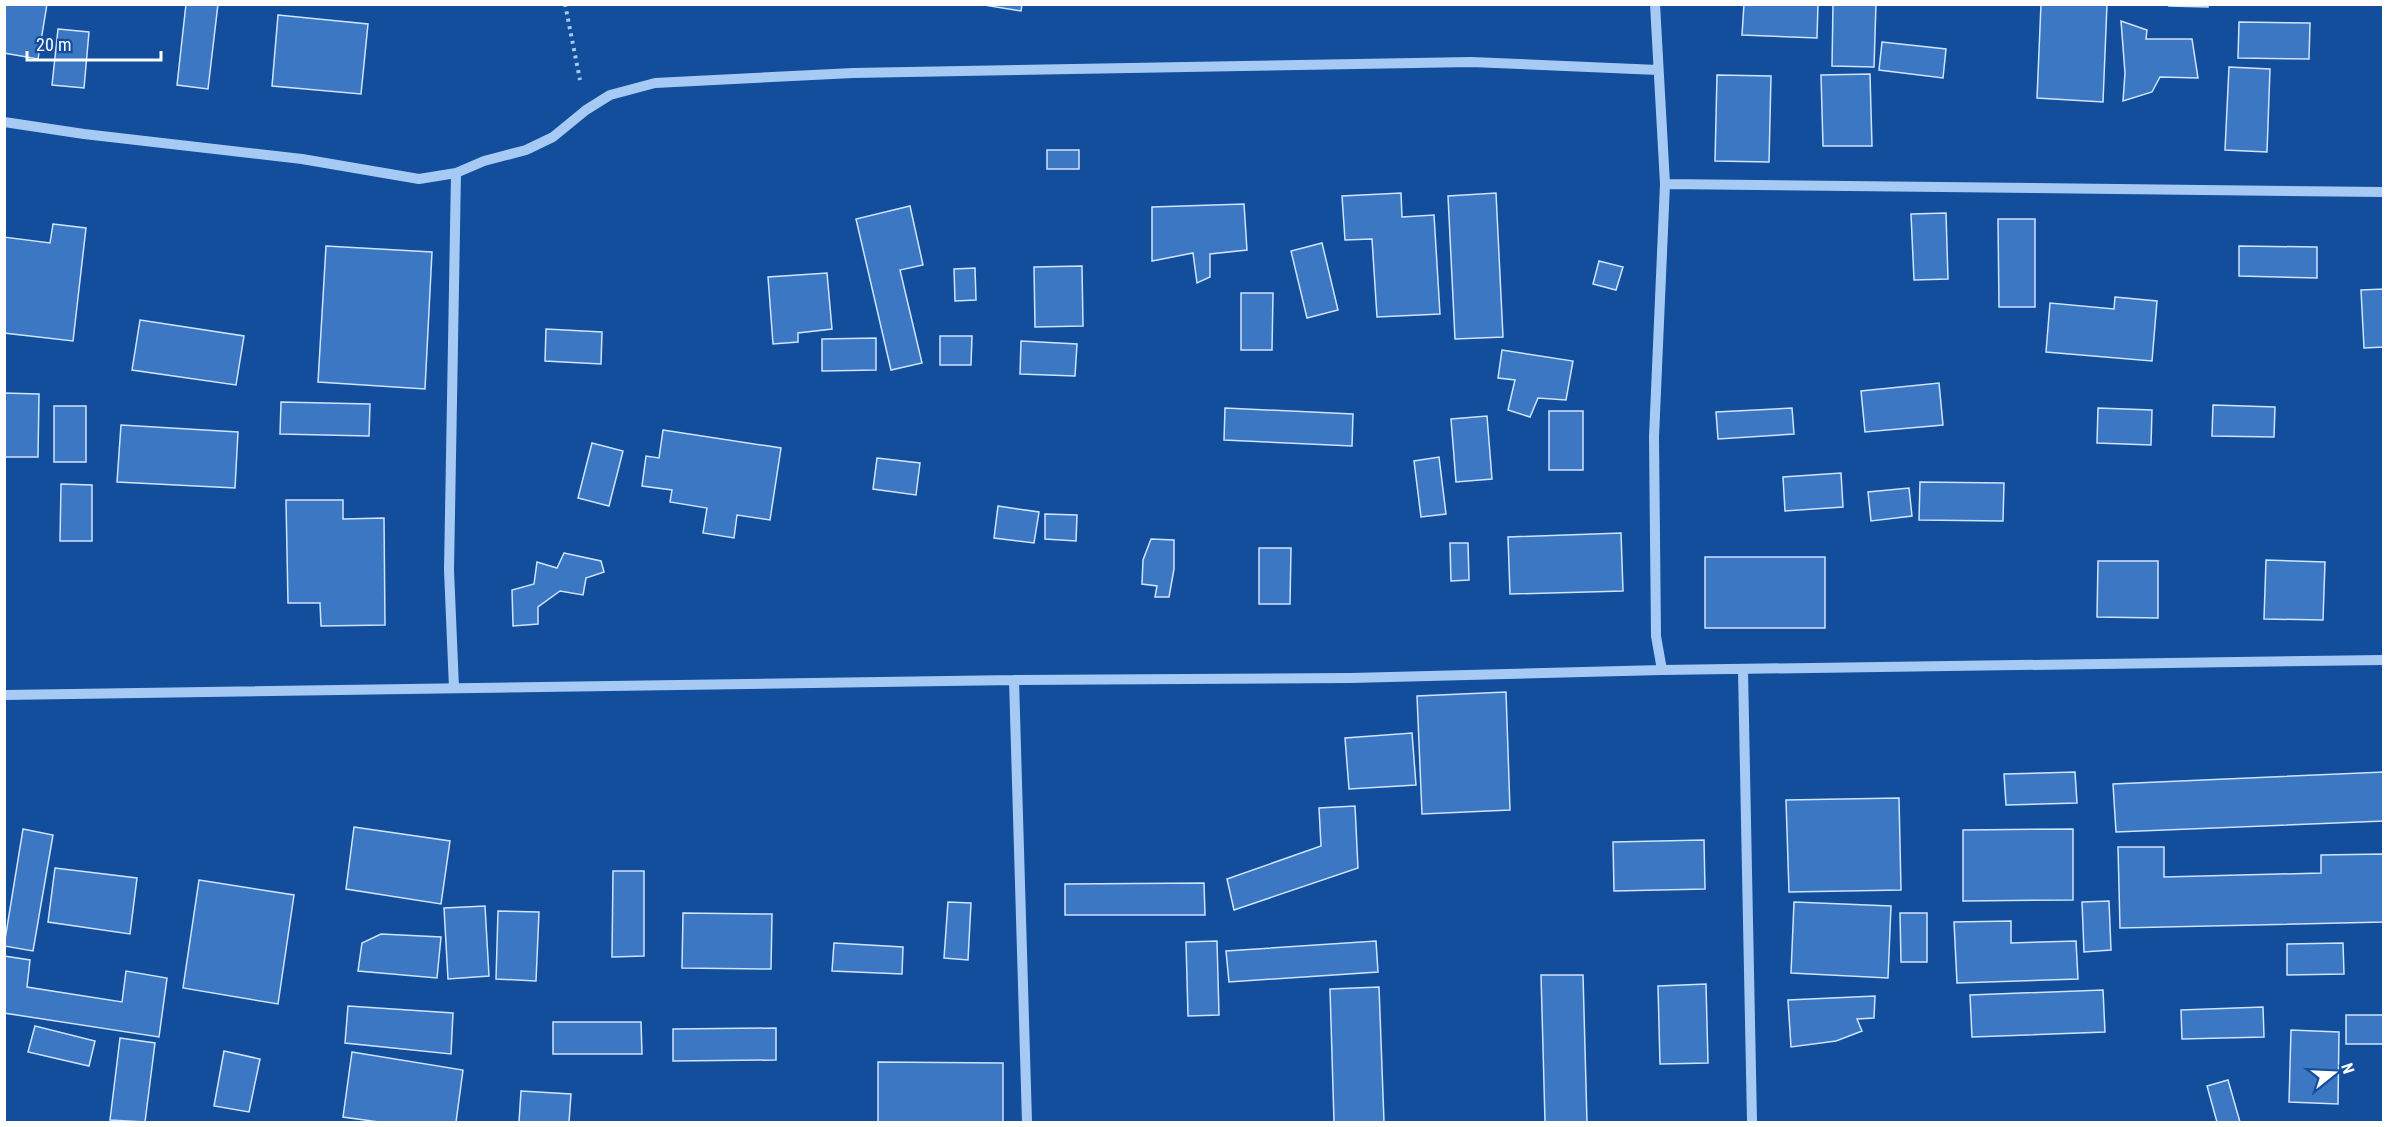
<svg xmlns="http://www.w3.org/2000/svg" width="2388" height="1127" font-family="'Roboto Condensed',sans-serif">
  <style>
    .building { fill: #3b77c2; stroke: #cfe4fd; stroke-width: 1.5 }
    .lines { fill: none; stroke-linecap: round; stroke-linejoin: round }
    .path { stroke: #a7caf4; stroke-width: 4; stroke-dasharray: 3 4.5; stroke-linecap: butt }
    .minor { stroke: #a7caf4; stroke-width: 10 }
  </style>
  <rect width="100%" height="100%" fill="#124e9b"/>
  <path class="building" d="M 4,4 L 47,4 L 38,59 L 4,53 Z
    M 186,4 L 218,4 L 208,89 L 177,85 Z
    M 978,4 L 1022,4 L 1021,11 Z
    M 1744,4 L 1818,4 L 1817,38 L 1742,35 Z
    M 1833,4 L 1876,4 L 1874,67 L 1832,66 Z
    M 2041,4 L 2107,4 L 2103,102 L 2037,98 Z
    M 2169,4 L 2208,4 L 2208,7 L 2169,6 Z
    M 278,15 L 368,24 L 361,94 L 272,86 Z
    M 2121,21 L 2147,30 L 2146,39 L 2192,39 L 2198,78 L 2160,77 L 2152,92 L 2123,101 L 2125,73 Z
    M 2239,22 L 2310,23 L 2309,59 L 2238,58 Z
    M 58,29 L 89,32 L 84,88 L 52,85 Z
    M 1882,42 L 1946,49 L 1943,78 L 1879,70 Z
    M 2229,67 L 2270,69 L 2267,152 L 2225,150 Z
    M 1870,74 L 1872,146 L 1823,146 L 1821,75 Z
    M 1717,75 L 1771,76 L 1769,162 L 1715,161 Z
    M 1047,150 L 1079,150 L 1079,169 L 1047,169 Z
    M 1401,193 L 1402,217 L 1434,215 L 1440,314 L 1377,317 L 1372,239 L 1345,240 L 1342,196 Z
    M 1496,193 L 1503,337 L 1455,339 L 1448,196 Z
    M 1244,204 L 1247,250 L 1210,254 L 1210,277 L 1197,283 L 1193,253 L 1152,261 L 1152,207 Z
    M 910,206 L 923,265 L 900,270 L 922,363 L 891,370 L 856,219 Z
    M 1946,213 L 1948,279 L 1914,280 L 1911,214 Z
    M 1998,219 L 2035,219 L 2035,307 L 1999,307 Z
    M 53,224 L 86,228 L 73,341 L 4,333 L 4,237 L 50,243 Z
    M 1322,243 L 1338,310 L 1307,318 L 1291,251 Z
    M 326,246 L 432,252 L 425,389 L 318,382 Z
    M 2239,246 L 2317,247 L 2317,278 L 2239,276 Z
    M 1599,261 L 1623,267 L 1616,290 L 1593,284 Z
    M 1082,266 L 1083,326 L 1035,327 L 1034,267 Z
    M 975,268 L 976,300 L 955,301 L 954,269 Z
    M 827,273 L 832,329 L 798,333 L 798,342 L 773,344 L 768,277 Z
    M 2384,289 L 2384,347 L 2364,348 L 2361,290 Z
    M 1241,293 L 1273,293 L 1272,350 L 1241,350 Z
    M 2115,297 L 2157,301 L 2152,361 L 2046,352 L 2050,303 L 2114,309 Z
    M 140,320 L 244,336 L 236,385 L 132,370 Z
    M 546,329 L 602,332 L 601,364 L 545,361 Z
    M 940,336 L 972,336 L 971,365 L 940,365 Z
    M 876,338 L 876,370 L 822,371 L 822,339 Z
    M 1021,341 L 1077,344 L 1075,376 L 1020,374 Z
    M 1502,350 L 1573,361 L 1566,400 L 1538,398 L 1530,417 L 1508,410 L 1515,380 L 1498,378 Z
    M 1939,383 L 1943,425 L 1865,432 L 1861,391 Z
    M 4,393 L 39,394 L 38,457 L 4,457 Z
    M 281,402 L 370,404 L 369,436 L 280,434 Z
    M 2213,405 L 2275,407 L 2274,437 L 2212,436 Z
    M 54,406 L 86,406 L 86,462 L 54,462 Z
    M 1225,408 L 1353,414 L 1352,446 L 1224,440 Z
    M 1792,408 L 1794,434 L 1718,439 L 1716,412 Z
    M 2098,408 L 2152,410 L 2151,445 L 2097,443 Z
    M 1549,411 L 1583,411 L 1583,470 L 1549,470 Z
    M 1487,416 L 1492,479 L 1456,482 L 1451,419 Z
    M 121,425 L 238,432 L 235,488 L 117,482 Z
    M 663,430 L 781,448 L 770,520 L 737,515 L 734,538 L 703,533 L 707,508 L 670,502 L 672,490 L 642,486 L 646,456 L 659,458 Z
    M 592,443 L 623,451 L 609,506 L 578,498 Z
    M 1439,457 L 1446,514 L 1421,517 L 1414,461 Z
    M 877,458 L 920,463 L 916,495 L 873,489 Z
    M 1841,473 L 1843,507 L 1785,511 L 1783,477 Z
    M 1920,482 L 2004,483 L 2003,521 L 1919,520 Z
    M 61,484 L 92,485 L 92,541 L 60,541 Z
    M 1909,488 L 1912,516 L 1871,521 L 1868,492 Z
    M 286,500 L 343,500 L 343,519 L 384,518 L 385,625 L 321,626 L 320,603 L 288,603 Z
    M 998,506 L 1039,512 L 1034,543 L 994,538 Z
    M 1045,514 L 1077,515 L 1076,541 L 1045,539 Z
    M 1621,533 L 1623,591 L 1510,594 L 1508,537 Z
    M 1151,539 L 1174,540 L 1174,569 L 1169,597 L 1155,597 L 1157,586 L 1142,584 L 1143,560 Z
    M 1450,543 L 1468,543 L 1469,580 L 1451,581 Z
    M 1259,548 L 1291,548 L 1290,604 L 1259,604 Z
    M 564,553 L 601,561 L 604,572 L 586,578 L 583,595 L 560,591 L 538,607 L 538,624 L 513,626 L 512,590 L 534,584 L 537,562 L 557,568 Z
    M 1705,557 L 1825,557 L 1825,628 L 1705,628 Z
    M 2266,560 L 2325,562 L 2323,620 L 2264,619 Z
    M 2098,561 L 2158,561 L 2158,618 L 2097,617 Z
    M 1506,692 L 1510,810 L 1422,814 L 1417,696 Z
    M 1412,733 L 1416,785 L 1349,789 L 1345,738 Z
    M 2075,772 L 2077,803 L 2006,805 L 2004,774 Z
    M 2384,772 L 2384,821 L 2116,832 L 2113,784 Z
    M 1899,798 L 1901,890 L 1789,892 L 1786,800 Z
    M 1355,806 L 1358,868 L 1234,910 L 1227,879 L 1321,846 L 1319,808 Z
    M 354,827 L 450,841 L 441,904 L 346,889 Z
    M 23,829 L 53,835 L 33,951 L 4,946 Z
    M 2073,829 L 2073,900 L 1963,901 L 1963,830 Z
    M 1704,840 L 1705,889 L 1614,891 L 1613,842 Z
    M 2118,847 L 2164,847 L 2164,877 L 2321,873 L 2321,855 L 2384,854 L 2384,922 L 2120,928 Z
    M 55,868 L 137,878 L 130,934 L 48,922 Z
    M 613,871 L 644,871 L 644,956 L 612,957 Z
    M 199,880 L 294,895 L 278,1004 L 183,988 Z
    M 1204,883 L 1205,915 L 1065,915 L 1065,884 Z
    M 2109,901 L 2111,950 L 2084,952 L 2082,902 Z
    M 948,902 L 971,903 L 968,960 L 944,958 Z
    M 1794,902 L 1891,906 L 1888,978 L 1791,973 Z
    M 485,906 L 489,976 L 448,979 L 444,908 Z
    M 498,911 L 539,912 L 536,981 L 496,979 Z
    M 683,913 L 772,914 L 771,969 L 682,968 Z
    M 1900,913 L 1927,913 L 1927,962 L 1901,962 Z
    M 2011,921 L 2011,943 L 2076,941 L 2078,979 L 1957,983 L 1954,922 Z
    M 381,934 L 441,937 L 437,978 L 358,971 L 362,943 Z
    M 1217,941 L 1219,1015 L 1188,1016 L 1186,942 Z
    M 1376,941 L 1378,972 L 1229,982 L 1226,951 Z
    M 834,943 L 903,947 L 902,974 L 832,971 Z
    M 2343,943 L 2344,974 L 2287,975 L 2287,944 Z
    M 4,956 L 30,960 L 27,987 L 122,1002 L 126,971 L 167,978 L 159,1037 L 4,1013 Z
    M 1541,975 L 1583,975 L 1587,1122 L 1545,1122 Z
    M 1706,984 L 1708,1063 L 1660,1064 L 1658,986 Z
    M 1379,987 L 1384,1122 L 1334,1122 L 1330,989 Z
    M 2103,990 L 2105,1032 L 1972,1037 L 1970,995 Z
    M 1875,996 L 1874,1018 L 1857,1019 L 1862,1031 L 1836,1041 L 1791,1047 L 1788,1000 Z
    M 348,1006 L 453,1013 L 451,1054 L 345,1043 Z
    M 2263,1007 L 2264,1037 L 2182,1039 L 2181,1010 Z
    M 2346,1015 L 2384,1015 L 2384,1044 L 2346,1044 Z
    M 553,1022 L 641,1022 L 642,1054 L 553,1054 Z
    M 35,1026 L 95,1041 L 89,1066 L 28,1052 Z
    M 776,1028 L 776,1060 L 673,1061 L 673,1029 Z
    M 2291,1030 L 2339,1032 L 2338,1104 L 2289,1102 Z
    M 120,1038 L 155,1043 L 145,1122 L 110,1120 Z
    M 224,1051 L 260,1059 L 249,1112 L 214,1106 Z
    M 352,1052 L 463,1070 L 456,1122 L 379,1122 L 343,1117 Z
    M 878,1062 L 1003,1063 L 1003,1122 L 878,1122 Z
    M 2228,1080 L 2240,1122 L 2217,1122 L 2207,1086 Z
    M 521,1091 L 571,1094 L 569,1122 L 519,1122 Z"/>
  <g class="lines">
    <path class="path" d="M 565,4 L 580,80"/>
    <path class="minor" d="M 1655,4 L 1665,184 L 1654,437 L 1656,636 L 1662,670
      M 4,122 L 84,134 L 302,159 L 419,179 L 456,173 L 484,161 L 526,150 L 553,137 L 586,110 L 610,95 L 655,83 L 853,73 L 1471,62 L 1658,70
      M 1665,184 L 2384,192
      M 1743,670 L 1752,1122
      M 1014,680 L 1027,1122
      M 454,688 L 449,570 L 456,173
      M 4,695 L 1014,680 L 1351,678 L 1662,670 L 2384,660"/>
  </g>
  <rect width="2388" height="1127" fill="none" stroke="#ffffff" stroke-width="12"/>
  <g transform="translate(2334 1073) rotate(72)" stroke="#124e9b" stroke-width="4.5" paint-order="stroke">
  <path d="M0-4.5L10 22L0 15L-10 22Z" fill="#ffffff"/>
  <text y="-9" font-size="16" font-weight="bold" text-anchor="middle" fill="#ffffff">N</text>
  </g>
  <path d="M27 51v9h134v-9" fill="none" stroke="#ffffff" stroke-width="3"/>
  <text x="36" y="51" font-size="18" fill="#ffffff" stroke="#124e9b" stroke-width="4.5" paint-order="stroke">20 m</text>
</svg>
